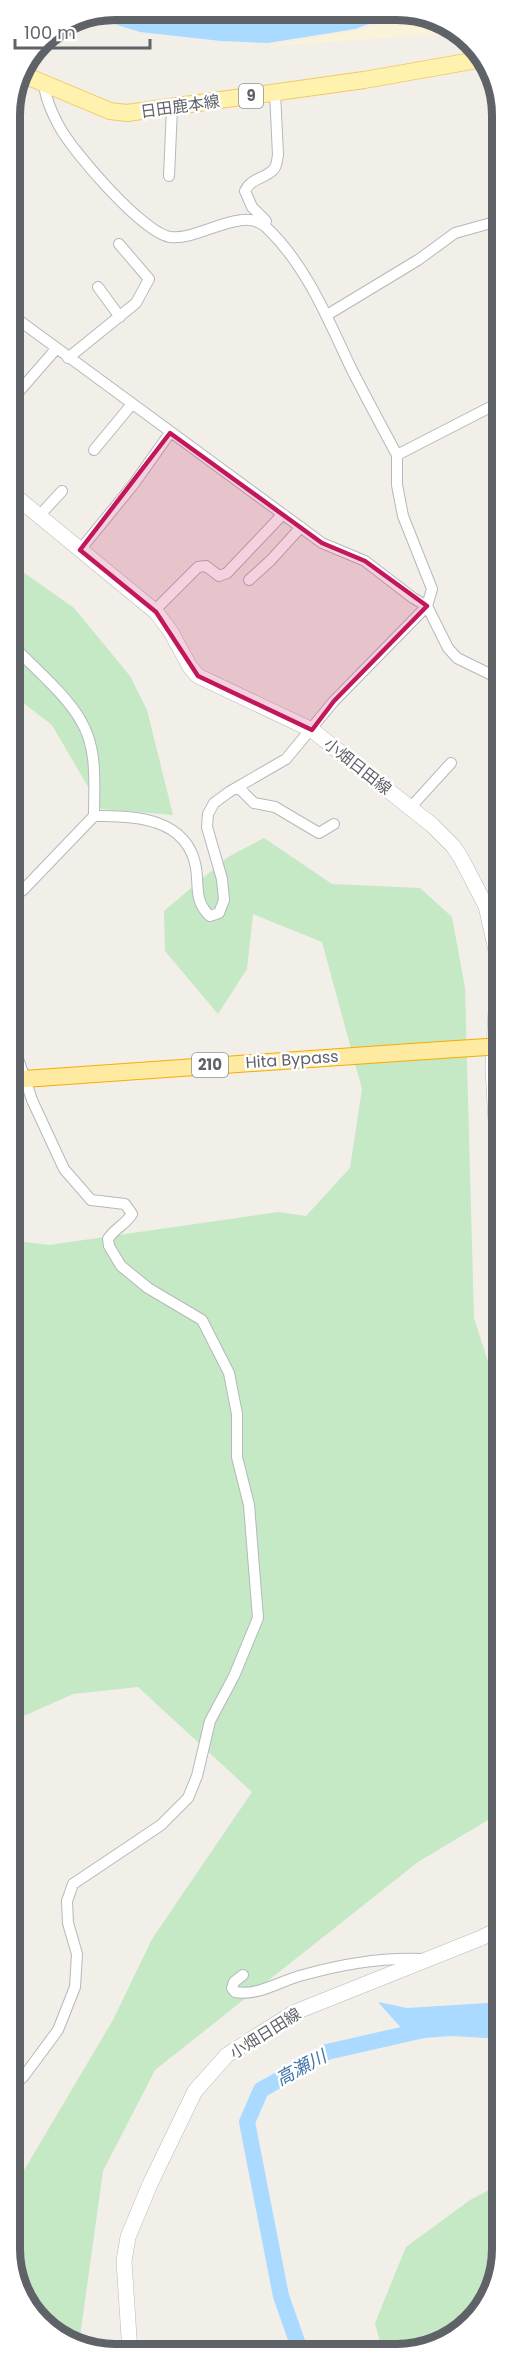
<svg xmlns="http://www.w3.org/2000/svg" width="512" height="2363" font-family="Poppins,'Noto Sans JP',sans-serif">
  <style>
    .green { fill: #c5e8c5 }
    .sand { fill: #fbf3d9 }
    .water { fill: #aadaff }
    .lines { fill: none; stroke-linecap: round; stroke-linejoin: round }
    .river { stroke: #aadaff; stroke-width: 16 }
    .minor-casing { stroke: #b5b8bc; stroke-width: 12 }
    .tertiary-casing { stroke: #b5b8bc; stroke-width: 14 }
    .secondary-casing { stroke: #b6babf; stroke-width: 16 }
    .primary-casing { stroke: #f2c960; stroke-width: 18 }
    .trunk-casing { stroke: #f9ab00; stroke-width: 18 }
    .minor { stroke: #fff; stroke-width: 10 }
    .tertiary { stroke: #fff; stroke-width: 12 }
    .secondary { stroke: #fff; stroke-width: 15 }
    .primary { stroke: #fff2af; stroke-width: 16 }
    .trunk { stroke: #feeaa1; stroke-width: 16 }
    .trunk-bridge-casing { stroke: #f9ab00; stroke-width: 18; stroke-linecap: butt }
    .trunk-bridge { stroke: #feeaa1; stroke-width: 16 }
    .marked { fill: #c2185b; fill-opacity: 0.2; stroke: #c2185b; stroke-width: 4.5; stroke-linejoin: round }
    .labels { text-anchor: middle; stroke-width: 5; stroke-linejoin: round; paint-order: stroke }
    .shield { fill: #fff; stroke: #8f9295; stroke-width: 1.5 }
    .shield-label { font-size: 15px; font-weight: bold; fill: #5f6368 }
    .street-label { font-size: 16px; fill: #5f6368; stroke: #fff }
    .water-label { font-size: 18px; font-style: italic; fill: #4174aa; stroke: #fff }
    .rim { fill: none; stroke: #5f6368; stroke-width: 8 }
  </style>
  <rect width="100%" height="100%" fill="#f1efe8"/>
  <path class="green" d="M 9,562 L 74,608 L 130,676 L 147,710 L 173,815 L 101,809 L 52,725 L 9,692 Z
    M 264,838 L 332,884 L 420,888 L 452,917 L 465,988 L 474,1318 L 503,1408 L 503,1811 L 418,1862 L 155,2070 L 103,2171 L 79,2344 L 35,2318 L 10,2262 L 10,2194 L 113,2020 L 152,1939 L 252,1792 L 138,1687 L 73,1694 L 15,1720 L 10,1739 L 10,1240 L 49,1245 L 278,1212 L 306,1216 L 350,1168 L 362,1089 L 322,942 L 253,914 L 247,969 L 218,1014 L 165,951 L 164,911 L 228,857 Z
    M 503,2183 L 503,2255 L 477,2318 L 411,2353 L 383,2353 L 375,2323 L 406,2247 L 470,2200 Z"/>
  <path class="sand" d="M 438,21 L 458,33 L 269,46 L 364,29 L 386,22 Z"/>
  <path class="water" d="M 425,12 L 432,17 L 425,17 L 419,21 L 382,19 L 355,29 L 268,43 L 221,41 L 140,32 L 114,24 L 71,27 L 62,25 L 74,17 Z
    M 378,2002 L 407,2008 L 503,2002 L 503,2039 L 451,2036 L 411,2039 Z"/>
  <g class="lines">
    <path class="river" d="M 301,2353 L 281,2296 L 247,2122 L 261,2090 L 327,2052 L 428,2029"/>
    <defs>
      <path id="minor" d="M 44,83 C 45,98 52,113 59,126 C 72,151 143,233 170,237 C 199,241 242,205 266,227 C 306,265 327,317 350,366 C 365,396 381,425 397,455 L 397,485 L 403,516 L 432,589 L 427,606 L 334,701 L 286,759 L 229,792 L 214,803 L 208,814 L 207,827 L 222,879 L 224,900 L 219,913 L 210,916 C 194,901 199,887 196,868 C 188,818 134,815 94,816
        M 169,176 L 172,108
        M 266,221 L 252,207 L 245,191 C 251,178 264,179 273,170 C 277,167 277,160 278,155 L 275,92
        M 98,287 L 120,317
        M 9,313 L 322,543 L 365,561 L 413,598 L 427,606 L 448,648 L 457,658 L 502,680
        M 327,315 L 418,260 L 455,233 L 502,220
        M 68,358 L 136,303 L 149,279 L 119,244
        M 9,403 L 56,349
        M 94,450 L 132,404
        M 397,455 L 502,401
        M 39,516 L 62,491
        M 80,550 L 133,485 L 170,433
        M 249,580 L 271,560 L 301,527
        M 154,611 L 198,567 L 206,566 L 219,576 L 227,573 L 283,514
        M 9,642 C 31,665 66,694 81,721 C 98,749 94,785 94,816 L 23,890 L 9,900
        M 238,787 L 254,803 L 275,807 L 319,833 L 334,824
        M 410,808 L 451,763
        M 9,1032 L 32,1100 L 64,1169 L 91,1200 L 125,1204 L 132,1214 C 125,1225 115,1228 108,1239 L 109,1246 L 121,1266 L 148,1288 L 202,1320 L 229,1373 L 237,1414 L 237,1457 L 249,1505 L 258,1618 L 234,1676 L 210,1721 L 197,1776 L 188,1798 L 161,1825 L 73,1884 L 67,1901 L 68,1923 L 77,1954 L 75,1987 L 58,2030 L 24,2076 L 10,2089
        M 243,1975 L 234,1982 L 232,1988 L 235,1992 C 260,1996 279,1981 303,1975 C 342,1964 382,1957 423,1959"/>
      <path id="tertiary" d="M 486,906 L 502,901"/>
      <path id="secondary" d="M 9,491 L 156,612 L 171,632 L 190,667 L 198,676 L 312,730 L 432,825 L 453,846 L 461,858 L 486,906 L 496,950 L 498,972 L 493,1068 L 497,1141 L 502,1163
        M 130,2352 L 124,2261 L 128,2237 L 150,2184 L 195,2091 L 227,2055 L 293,2013 L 481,1938 L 503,1927"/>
      <path id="primary" d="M 24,75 L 110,111 L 127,113 L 364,80 L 483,59"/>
      <path id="trunk" d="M 10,1080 L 411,1052"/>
    </defs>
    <use href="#minor" class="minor-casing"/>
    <use href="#tertiary" class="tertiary-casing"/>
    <use href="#secondary" class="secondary-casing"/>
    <use href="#primary" class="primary-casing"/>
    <use href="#trunk" class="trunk-casing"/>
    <use href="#minor" class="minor"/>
    <use href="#tertiary" class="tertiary"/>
    <use href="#secondary" class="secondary"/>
    <use href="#primary" class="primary"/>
    <use href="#trunk" class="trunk"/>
    <defs>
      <path id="trunk-bridge" d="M 411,1052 L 502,1046"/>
    </defs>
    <use href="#trunk-bridge" class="trunk-bridge-casing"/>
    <use href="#trunk-bridge" class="trunk-bridge"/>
  </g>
  <path class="marked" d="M 170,433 L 322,543 L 365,561 L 427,606 L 334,701 L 312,730 L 198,676 L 156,612 L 80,550 Z"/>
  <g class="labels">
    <g class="shield">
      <rect x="239" y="84" width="24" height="24" rx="4.5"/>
      <rect x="192" y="1053" width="36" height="24" rx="4.5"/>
    </g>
    <g class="shield-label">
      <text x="251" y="101">9</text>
      <text x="210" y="1070">210</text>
    </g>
    <g class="street-label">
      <text transform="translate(180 106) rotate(-8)" y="6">日田鹿本線</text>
      <text transform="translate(358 766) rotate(38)" y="6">小畑日田線</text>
      <text transform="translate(292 1059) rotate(-4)" y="6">Hita Bypass</text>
      <text transform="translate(265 2033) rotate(-32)" y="6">小畑日田線</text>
    </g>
    <g class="water-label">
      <text transform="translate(301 2068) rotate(-28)" y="6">高瀬川</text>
    </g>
  </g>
  <path d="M0 0H512V2363H0ZM115 20H397A95 95 0 0 1 492 115V2249A95 95 0 0 1 397 2344H115A95 95 0 0 1 20 2249V115A95 95 0 0 1 115 20Z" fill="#fff" fill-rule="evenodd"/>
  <path class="rim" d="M115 20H397A95 95 0 0 1 492 115V2249A95 95 0 0 1 397 2344H115A95 95 0 0 1 20 2249V115A95 95 0 0 1 115 20Z"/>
  <path d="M15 39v9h135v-9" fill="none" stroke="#5f6368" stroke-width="3"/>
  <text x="24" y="39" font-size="18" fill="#5f6368" stroke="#ffffff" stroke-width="4.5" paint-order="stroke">100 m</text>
</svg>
